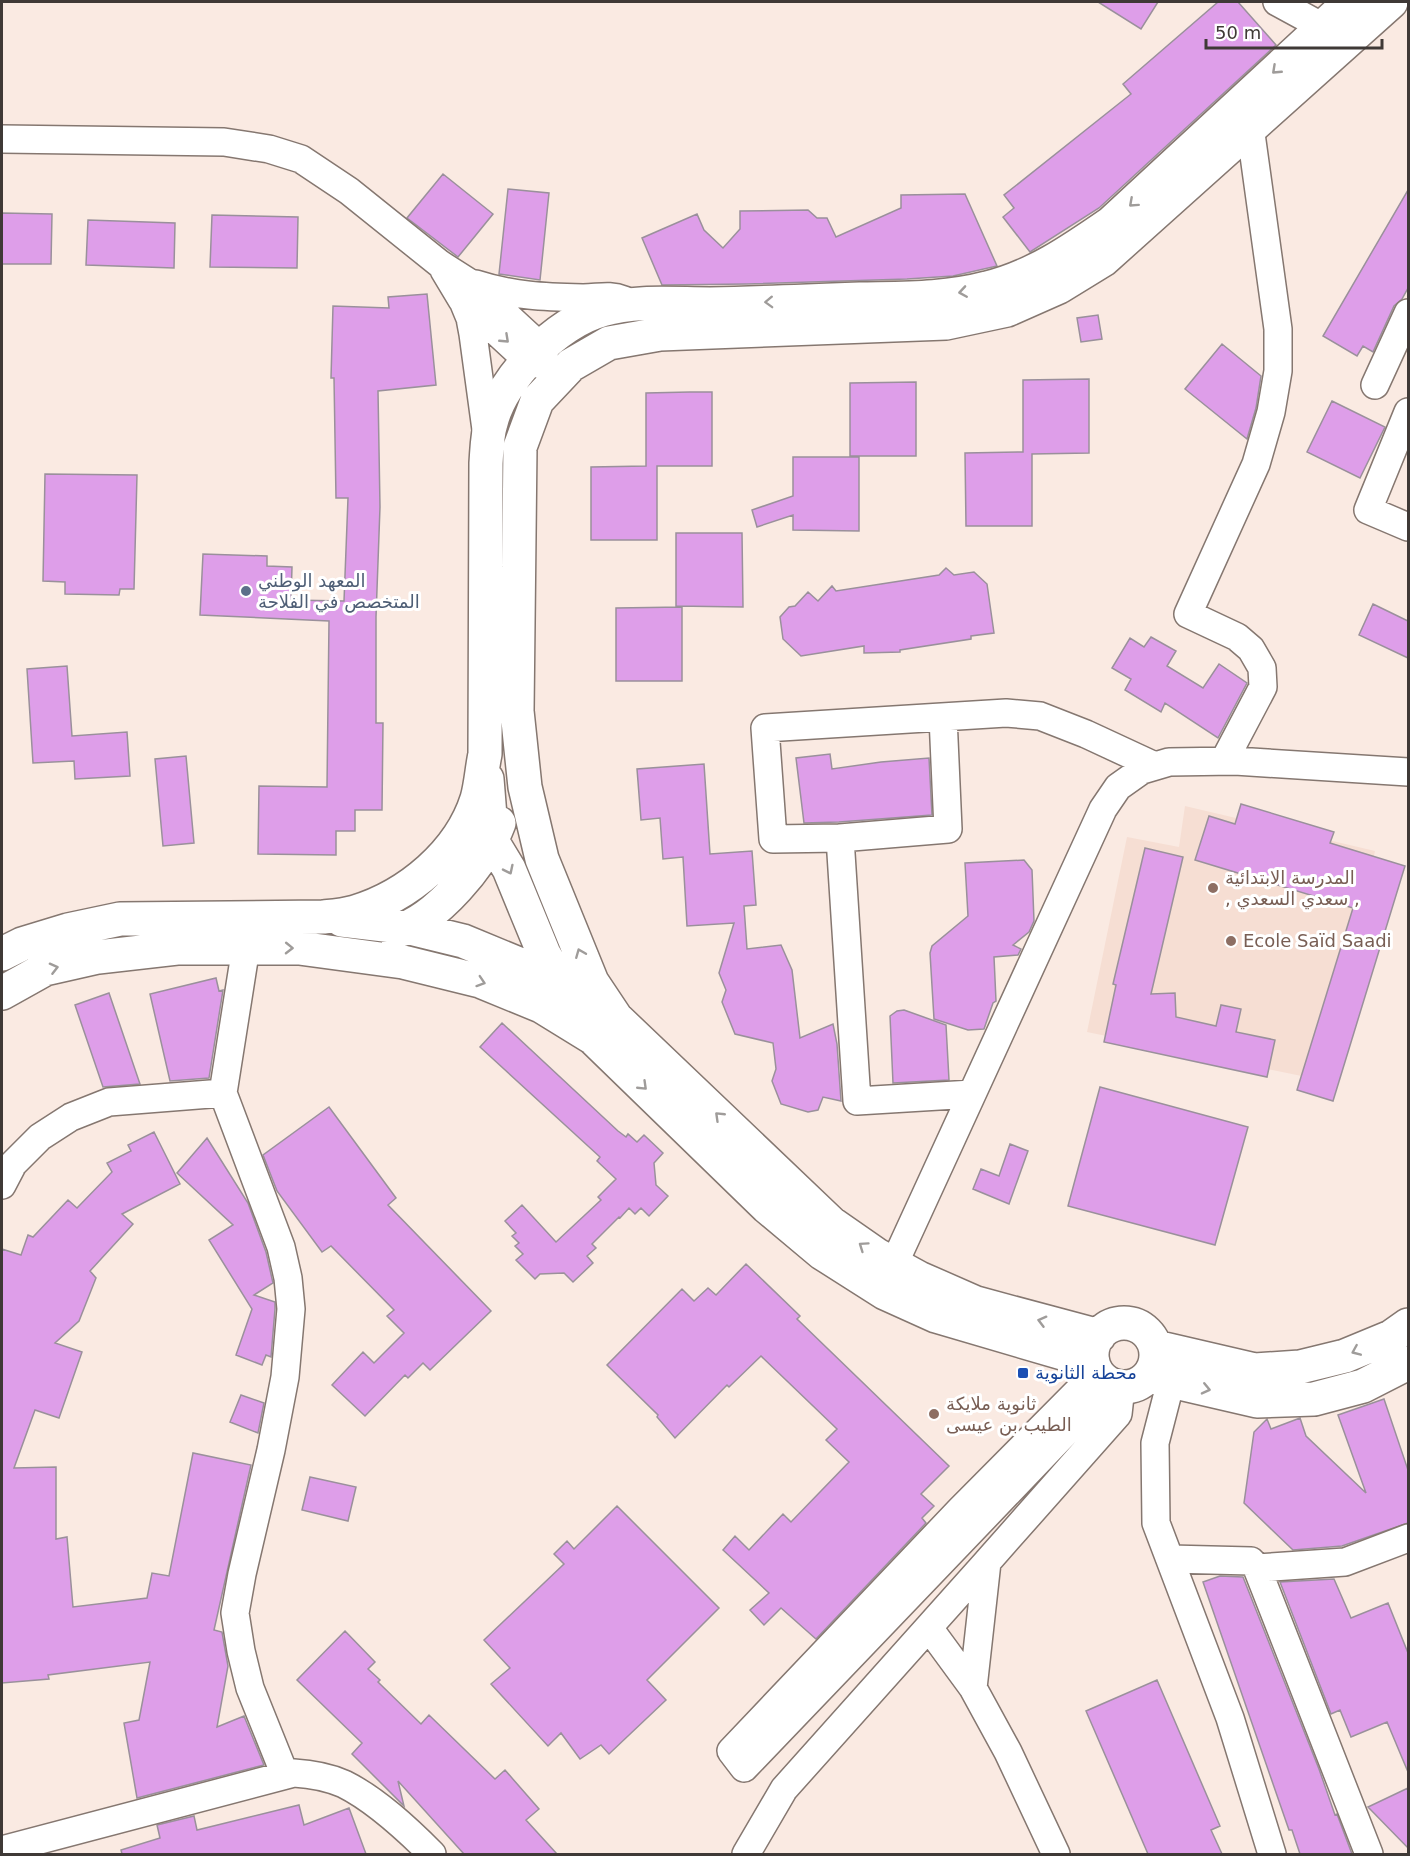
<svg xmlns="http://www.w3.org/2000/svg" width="1410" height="1856" font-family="'DejaVu Sans','Noto Sans Arabic',sans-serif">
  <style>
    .built { fill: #f6ded3 }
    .building { fill: #de9ee9; stroke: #9a909b; stroke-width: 1.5 }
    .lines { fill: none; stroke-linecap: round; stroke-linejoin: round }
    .minor-casing { stroke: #857770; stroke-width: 30 }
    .tertiary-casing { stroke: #857770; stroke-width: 36 }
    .minor { stroke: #fff; stroke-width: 27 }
    .tertiary { stroke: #fff; stroke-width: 33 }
    .oneway { stroke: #9f9c9a }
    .service-dot { fill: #5c6f8a; stroke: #fff; stroke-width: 2 }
    .education-dot { fill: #8d6e63; stroke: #fff; stroke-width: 2 }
    .transit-dot { fill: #1a4fb4; stroke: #fff; stroke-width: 2 }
    .labels { text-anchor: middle; stroke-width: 6; stroke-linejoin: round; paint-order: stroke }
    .service-label { font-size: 18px; fill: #4e5e75; stroke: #fff; text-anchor: start }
    .education-label { font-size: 18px; fill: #785e54; stroke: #fff; text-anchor: start }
    .transit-label { font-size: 18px; fill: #164399; stroke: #fff; text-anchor: start }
  </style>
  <rect width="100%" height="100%" fill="#faeae2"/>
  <path class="built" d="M 1185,806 L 1375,851 L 1326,1081 L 1087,1032 L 1127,837 L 1179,847 Z"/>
  <path class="building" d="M 1098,2 L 1158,2 L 1141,29 Z
    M 1218,2 L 1238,2 L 1276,45 L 1099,208 L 1030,252 L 1003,217 L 1014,208 L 1004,195 L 1131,94 L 1123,84 Z
    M 443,174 L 493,214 L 458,257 L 407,218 Z
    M 508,189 L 549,193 L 540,280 L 499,274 Z
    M 1408,190 L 1408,288 L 1402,299 L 1394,306 L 1373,352 L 1363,346 L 1357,356 L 1323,336 Z
    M 965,194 L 997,266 L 953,276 L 907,279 L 747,284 L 662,285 L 642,238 L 697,214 L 704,230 L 723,248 L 740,229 L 740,211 L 808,210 L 817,218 L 827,218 L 836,237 L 901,208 L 901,195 Z
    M 2,213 L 52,214 L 51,264 L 2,264 Z
    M 212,215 L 298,217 L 297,268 L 210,267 Z
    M 88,220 L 175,223 L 174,268 L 86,265 Z
    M 427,294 L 436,385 L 378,391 L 380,507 L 376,617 L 376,723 L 383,723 L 382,810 L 355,810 L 355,831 L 336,831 L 336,855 L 258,854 L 259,786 L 327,787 L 329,621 L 200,615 L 203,554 L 267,556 L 267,566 L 292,567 L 291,600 L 344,601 L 348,498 L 336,498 L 334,378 L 331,378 L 333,306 L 389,308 L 388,297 Z
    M 1098,315 L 1102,339 L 1081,342 L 1077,318 Z
    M 1222,344 L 1261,376 L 1256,408 L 1247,439 L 1185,389 Z
    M 1089,379 L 1089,453 L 1032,454 L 1032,526 L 966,526 L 965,453 L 1023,452 L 1023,380 Z
    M 916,382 L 916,456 L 850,456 L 850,383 Z
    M 690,392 L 712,392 L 712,466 L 657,466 L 657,540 L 591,540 L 591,467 L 646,466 L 646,393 Z
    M 1332,401 L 1385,427 L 1360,478 L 1307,452 Z
    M 793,457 L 859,457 L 859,531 L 793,530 L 793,515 L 757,527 L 752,510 L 793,496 Z
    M 45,474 L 137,475 L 134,589 L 120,589 L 119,595 L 65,594 L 65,582 L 43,581 Z
    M 676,533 L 742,533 L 743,607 L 676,606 Z
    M 946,568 L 954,575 L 974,572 L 987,584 L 994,633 L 971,636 L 971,639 L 900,650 L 900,652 L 864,653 L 864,646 L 801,656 L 783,639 L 780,617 L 789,607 L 795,606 L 808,592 L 818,601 L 832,586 L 836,591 L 939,575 Z
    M 1373,604 L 1408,621 L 1408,658 L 1359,635 Z
    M 682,607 L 682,681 L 616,681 L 616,608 Z
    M 1151,637 L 1176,651 L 1167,666 L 1203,688 L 1219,664 L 1247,683 L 1218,738 L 1165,703 L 1161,712 L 1125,690 L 1131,679 L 1112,668 L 1130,638 L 1144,647 Z
    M 67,666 L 72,736 L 127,732 L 130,776 L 75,779 L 74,761 L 33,763 L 27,669 Z
    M 830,754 L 832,769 L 881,762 L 929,758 L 932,815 L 839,822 L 804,823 L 796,758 Z
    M 186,756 L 194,843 L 163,846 L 155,759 Z
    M 704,764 L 710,854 L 752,851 L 756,905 L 744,906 L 747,949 L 781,945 L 792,970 L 800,1038 L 833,1024 L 837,1044 L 841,1101 L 823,1097 L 818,1110 L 808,1112 L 781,1104 L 772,1081 L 776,1069 L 773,1043 L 735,1034 L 722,1002 L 726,990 L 719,973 L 734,923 L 687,926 L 683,857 L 663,859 L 660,818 L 641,820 L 637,769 Z
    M 1241,804 L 1334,832 L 1330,843 L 1405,866 L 1333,1101 L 1297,1090 L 1353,908 L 1195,860 L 1209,816 L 1235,824 Z
    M 1145,848 L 1183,857 L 1151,994 L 1175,993 L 1176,1017 L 1216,1026 L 1221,1005 L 1241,1009 L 1236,1032 L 1275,1040 L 1267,1077 L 1104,1042 L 1116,985 L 1113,984 Z
    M 1024,860 L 1032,870 L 1034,921 L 1029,932 L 1013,945 L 1021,949 L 1018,955 L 994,957 L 996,1001 L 993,1003 L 984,1029 L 968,1030 L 934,1019 L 930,953 L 932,946 L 968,916 L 965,863 Z
    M 216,978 L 219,991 L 223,990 L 209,1078 L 170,1081 L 150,994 Z
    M 109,993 L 140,1084 L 103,1087 L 75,1005 Z
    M 904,1010 L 946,1025 L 949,1080 L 893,1083 L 890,1016 L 897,1011 Z
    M 502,1023 L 618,1131 L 626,1137 L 628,1134 L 637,1142 L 644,1135 L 663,1153 L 654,1163 L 656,1185 L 668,1196 L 649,1216 L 641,1208 L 635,1214 L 629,1208 L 620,1218 L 619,1217 L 592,1244 L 596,1248 L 587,1256 L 593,1263 L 573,1282 L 564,1273 L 540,1274 L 535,1279 L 516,1260 L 523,1254 L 515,1246 L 519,1243 L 512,1236 L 516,1233 L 505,1221 L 522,1205 L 556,1242 L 601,1200 L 598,1197 L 616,1179 L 597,1161 L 600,1157 L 480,1047 Z
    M 1100,1087 L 1248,1127 L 1215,1245 L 1068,1206 Z
    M 329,1107 L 396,1198 L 388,1205 L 491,1311 L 430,1370 L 423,1363 L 408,1378 L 405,1375 L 365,1416 L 332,1385 L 363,1352 L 374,1363 L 404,1333 L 387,1316 L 394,1310 L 331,1246 L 322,1252 L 277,1191 L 263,1155 Z
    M 154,1132 L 180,1184 L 122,1214 L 133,1224 L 90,1271 L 96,1278 L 79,1321 L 55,1343 L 82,1352 L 59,1418 L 35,1410 L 14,1468 L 56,1467 L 56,1539 L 67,1537 L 73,1607 L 147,1598 L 152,1573 L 169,1576 L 193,1453 L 251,1465 L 214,1630 L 222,1632 L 228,1666 L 217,1727 L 244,1716 L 264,1765 L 137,1798 L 124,1723 L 139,1720 L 150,1662 L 48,1675 L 49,1679 L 2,1683 L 2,1249 L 21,1255 L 28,1235 L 33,1237 L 68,1200 L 77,1208 L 112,1172 L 107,1163 L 131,1151 L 128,1145 Z
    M 207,1138 L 248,1203 L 266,1252 L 273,1283 L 254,1295 L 275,1302 L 275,1309 L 271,1357 L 266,1355 L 262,1365 L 236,1355 L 252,1309 L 209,1240 L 233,1225 L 177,1173 Z
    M 1010,1144 L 1028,1151 L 1009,1204 L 973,1189 L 981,1169 L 999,1176 Z
    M 746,1264 L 800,1316 L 797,1319 L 949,1466 L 921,1494 L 934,1506 L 922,1518 L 926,1523 L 816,1639 L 781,1608 L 764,1625 L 750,1610 L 769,1593 L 723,1550 L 735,1536 L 749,1550 L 783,1514 L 791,1522 L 849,1462 L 826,1440 L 837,1429 L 761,1356 L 729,1387 L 727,1385 L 675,1438 L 657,1417 L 658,1415 L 607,1365 L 682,1289 L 694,1301 L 708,1288 L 716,1295 Z
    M 241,1395 L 264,1403 L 258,1433 L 230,1422 Z
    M 1384,1399 L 1408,1470 L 1408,1523 L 1342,1546 L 1293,1550 L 1244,1503 L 1254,1432 L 1267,1419 L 1271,1429 L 1300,1418 L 1306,1436 L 1366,1493 L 1338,1415 Z
    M 310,1477 L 356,1487 L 348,1521 L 302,1510 Z
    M 617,1506 L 719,1608 L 647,1680 L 666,1700 L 609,1754 L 601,1745 L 580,1759 L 561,1733 L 548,1746 L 491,1684 L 510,1668 L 484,1640 L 564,1564 L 554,1554 L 567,1541 L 574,1549 Z
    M 1220,1576 L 1243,1577 L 1319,1769 L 1335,1815 L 1337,1814 L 1352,1854 L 1300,1854 L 1292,1830 L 1289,1830 L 1203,1582 Z
    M 1334,1579 L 1351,1618 L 1388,1603 L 1408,1653 L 1408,1772 L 1387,1722 L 1351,1737 L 1340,1710 L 1331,1714 L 1280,1582 Z
    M 345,1631 L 375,1662 L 368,1669 L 380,1680 L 378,1682 L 421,1724 L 429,1715 L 495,1779 L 505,1770 L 539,1809 L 526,1820 L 557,1854 L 464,1854 L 398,1781 L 404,1806 L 352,1754 L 362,1743 L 297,1680 Z
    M 1157,1680 L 1220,1826 L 1211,1830 L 1222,1854 L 1148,1854 L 1086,1711 Z
    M 1408,1788 L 1408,1848 L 1368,1807 Z
    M 299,1805 L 304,1825 L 349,1808 L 366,1854 L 122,1854 L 121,1850 L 160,1838 L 157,1825 L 194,1816 L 197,1830 Z"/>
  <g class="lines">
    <defs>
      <path id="minor" d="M 1277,2 L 1323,27
        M 2,139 L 224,142 L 269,149 L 301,159 L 349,191 L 440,264 L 476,287 L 530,337 L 544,353 L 545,366
        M 444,270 L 462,300 L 527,360 L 547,367
        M 476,284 C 513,296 545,297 583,298 C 599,298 609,294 624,300
        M 463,301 L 470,318 L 473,334 L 487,437
        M 1375,385 L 1408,313
        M 1408,412 L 1368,510 L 1408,527
        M 1224,761 L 1263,687 L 1262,668 L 1251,649 L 1237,637 L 1188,614 L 1256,464 L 1271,412 L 1278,371 L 1278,329 L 1248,112
        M 840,838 L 948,829 L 943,717
        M 249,928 L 223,1093 L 281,1247 L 288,1278 L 291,1309 L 285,1377 L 271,1450 L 242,1574 L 235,1613 L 241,1651 L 250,1688 L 285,1775
        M 972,1094 L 857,1101 L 840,838 L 773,839 L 765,728 L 1006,713 L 1040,716 L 1086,734 L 1155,766
        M 2,1185 L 13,1164 L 40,1137 L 71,1117 L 109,1102 L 223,1093
        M 888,1283 L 894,1264 L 1103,809 L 1118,787 L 1142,770 L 1169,762 L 1235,761 L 1408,772
        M 1097,1372 L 960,1510 L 731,1751 L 744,1768 L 1112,1384
        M 1171,1381 L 1155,1443 L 1156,1523 L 1230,1718 L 1272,1854
        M 1170,1559 L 1251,1561 L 1257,1568 L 1345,1562 L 1408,1538
        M 1257,1568 L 1369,1854
        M 929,1628 L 973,1688
        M 2,1850 L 294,1773 C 311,1774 328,1777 344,1784 C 376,1800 407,1829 432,1854
        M 746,1854 L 784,1789 L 987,1562
        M 1056,1854 L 1008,1752 L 973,1688 L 987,1562 L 1118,1414 L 1121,1387"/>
      <path id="tertiary" d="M 487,779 L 492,841 L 509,869 L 544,954 L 563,987
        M 342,920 L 410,928 L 463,941 L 560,981 L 607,1012
        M 395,932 C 437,920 484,863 499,823
        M 2,954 L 22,944 L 68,930 L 120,919 L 323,917 C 333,916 345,915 355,912 C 408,896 460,853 477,799 C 481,785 482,768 485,754 L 486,463 C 487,450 487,435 491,423 C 502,378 557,322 602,310 C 636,300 675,304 710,304 C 760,303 810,301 860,299 C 902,298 946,299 987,288 C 1033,277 1072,250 1111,223 L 1350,2
        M 2,993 L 45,969 L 98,957 L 177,948 L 299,948 L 403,962 L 480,981 L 541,1006 L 593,1038 L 767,1207 L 822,1253 L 885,1293 L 936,1316 L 1093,1362
        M1092 1355a32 32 0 1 1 64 0a32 32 0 1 1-64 0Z
        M 1099,1336 L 976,1303 L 919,1278 L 877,1255 L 831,1223 L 616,1018 L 592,982 L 542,859 L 525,787 L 517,711 L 520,447 L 537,401 L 571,365 L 609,343 L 660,334 L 946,323 L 1007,310 L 1059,287 L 1103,260 L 1391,2
        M 1156,1347 L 1255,1370 L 1300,1367 L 1345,1356 L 1391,1337 L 1408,1325
        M 1149,1376 L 1257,1401 L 1314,1399 L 1363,1386 L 1408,1363"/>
    </defs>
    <use href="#minor" class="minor-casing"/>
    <use href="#tertiary" class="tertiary-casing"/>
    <use href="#minor" class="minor"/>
    <use href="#tertiary" class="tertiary"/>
  </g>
  <defs><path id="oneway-chevron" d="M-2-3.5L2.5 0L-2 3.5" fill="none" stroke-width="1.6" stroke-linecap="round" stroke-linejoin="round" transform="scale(1.5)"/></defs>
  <g class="oneway">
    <use href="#oneway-chevron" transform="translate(1276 70) rotate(137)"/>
    <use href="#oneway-chevron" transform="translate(1133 203) rotate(138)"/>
    <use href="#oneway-chevron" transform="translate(963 292) rotate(171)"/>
    <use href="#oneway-chevron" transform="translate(769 302) rotate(178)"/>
    <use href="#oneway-chevron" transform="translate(505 339) rotate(43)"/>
    <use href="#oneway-chevron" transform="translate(509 870) rotate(64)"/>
    <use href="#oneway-chevron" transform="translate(289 948) rotate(1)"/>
    <use href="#oneway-chevron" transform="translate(580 953) rotate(-112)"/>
    <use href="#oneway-chevron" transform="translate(54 968) rotate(-14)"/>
    <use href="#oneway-chevron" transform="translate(481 982) rotate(18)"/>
    <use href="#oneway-chevron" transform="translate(643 1086) rotate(44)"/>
    <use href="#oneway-chevron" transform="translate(719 1116) rotate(-136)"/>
    <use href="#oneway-chevron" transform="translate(863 1246) rotate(-145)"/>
    <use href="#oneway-chevron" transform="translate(1042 1321) rotate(-165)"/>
    <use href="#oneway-chevron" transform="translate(1356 1351) rotate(157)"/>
    <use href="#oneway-chevron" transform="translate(1206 1389) rotate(13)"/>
  </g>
  <circle class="service-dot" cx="246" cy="591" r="6"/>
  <g class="education-dot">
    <circle cx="1213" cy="888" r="6"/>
    <circle cx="1231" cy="941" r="6"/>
    <circle cx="934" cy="1414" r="6"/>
  </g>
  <rect class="transit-dot" x="1017" y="1367" width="12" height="12" rx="3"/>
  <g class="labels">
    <g class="service-label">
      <text x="258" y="587">المعهد الوطني<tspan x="258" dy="21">المتخصص في الفلاحة</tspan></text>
    </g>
    <g class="education-label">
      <text x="1225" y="884">المدرسة الابتدائية<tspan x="1225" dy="21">, سعدي السعدي ,</tspan></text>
      <text x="1243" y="947">Ecole Saïd Saadi</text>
      <text x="946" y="1410">ثانوية ملايكة<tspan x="946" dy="21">الطيب بن عيسى</tspan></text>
    </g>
    <g class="transit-label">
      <text x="1035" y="1379">محطة الثانوية</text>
    </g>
  </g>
  <rect width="1410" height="1856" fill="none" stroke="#3f3936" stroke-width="6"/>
  <path d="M1206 39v9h176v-9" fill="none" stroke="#3f3936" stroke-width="3"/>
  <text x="1215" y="39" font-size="18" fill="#3f3936" stroke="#ffffff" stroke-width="4.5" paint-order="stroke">50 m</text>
</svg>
